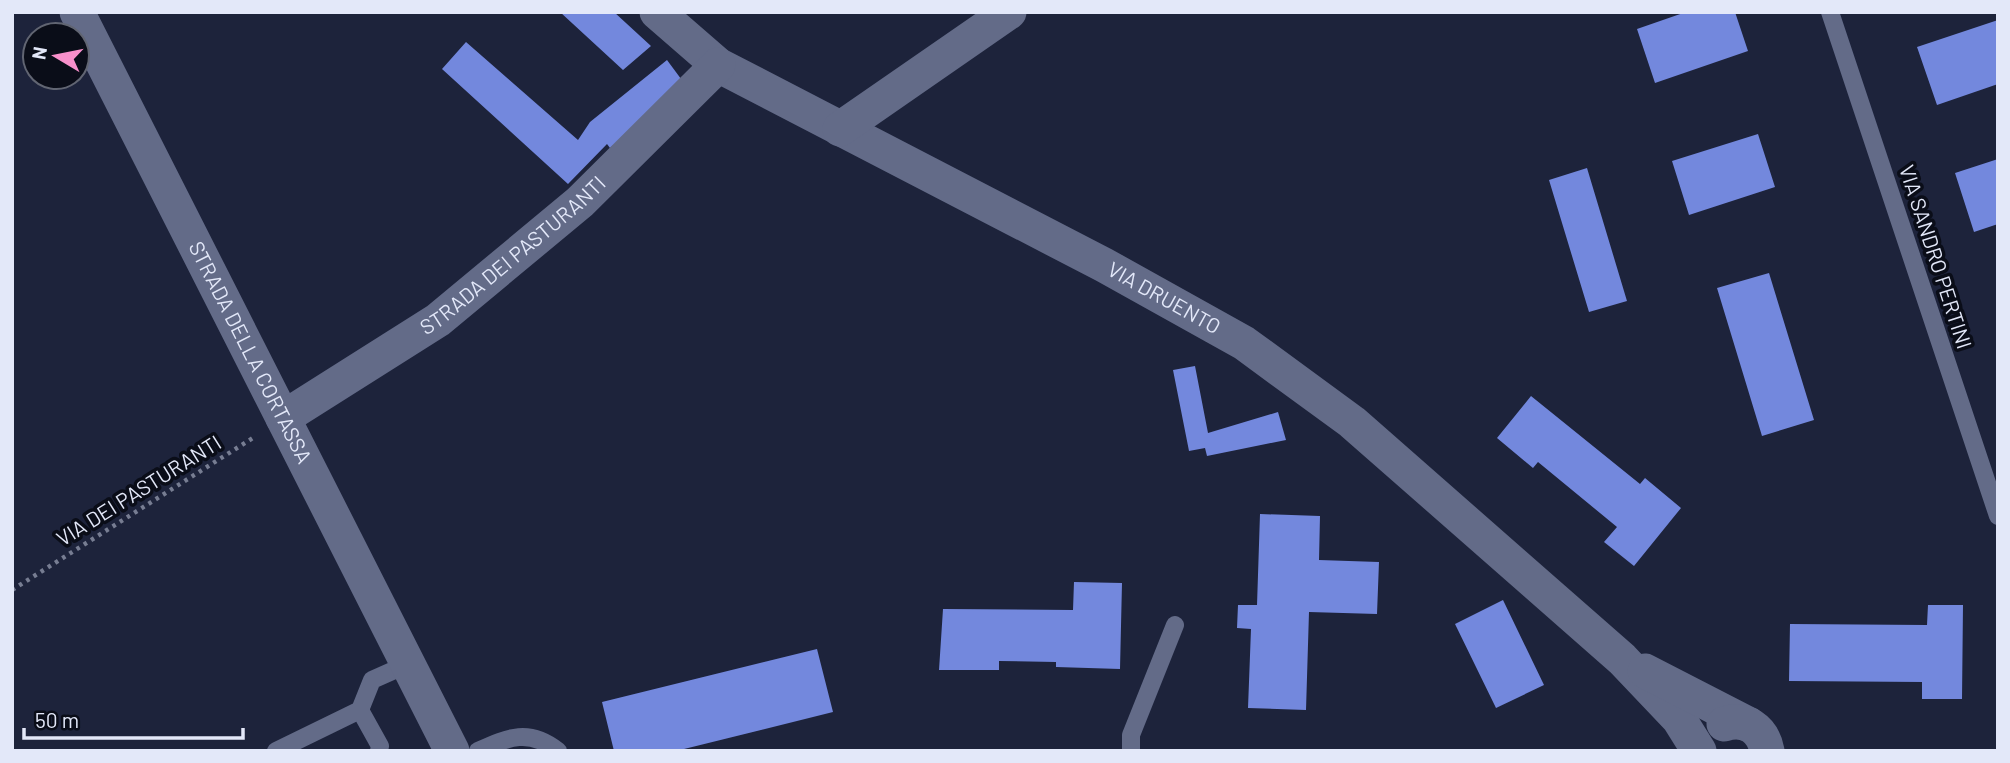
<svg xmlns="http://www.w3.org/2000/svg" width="2010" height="763" font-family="Barlow,sans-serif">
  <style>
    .building { fill: #7388dd }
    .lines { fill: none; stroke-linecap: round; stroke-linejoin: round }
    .path { stroke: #777d92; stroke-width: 4.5; stroke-dasharray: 3.5 5; stroke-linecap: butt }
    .service { stroke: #636b88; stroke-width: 18 }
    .minor { stroke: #636b88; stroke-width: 35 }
    .labels { text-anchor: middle; stroke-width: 7; stroke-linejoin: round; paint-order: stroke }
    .street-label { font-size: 21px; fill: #e3e8f9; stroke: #0a0d18 }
  </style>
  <rect width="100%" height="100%" fill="#1d233b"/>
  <path class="building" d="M 560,12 L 614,12 L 651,46 L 623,70 Z
    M 1686,12 L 1735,12 L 1748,51 L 1655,83 L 1637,29 Z
    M 1998,20 L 1998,84 L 1937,105 L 1917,47 Z
    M 466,42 L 578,140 L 590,122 L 667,60 L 687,87 L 610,148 L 607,144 L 568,184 L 442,69 Z
    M 1758,134 L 1775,187 L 1689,215 L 1672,161 Z
    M 1998,159 L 1998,224 L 1974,232 L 1955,173 Z
    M 1587,168 L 1627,301 L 1589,312 L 1549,180 Z
    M 1769,273 L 1814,420 L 1762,436 L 1717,288 Z
    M 1195,366 L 1208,433 L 1278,412 L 1286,440 L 1207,456 L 1205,448 L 1189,451 L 1173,370 Z
    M 1531,396 L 1640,484 L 1645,478 L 1681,508 L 1634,566 L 1604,542 L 1617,527 L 1538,462 L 1533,468 L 1497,438 Z
    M 1260,514 L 1320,516 L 1319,560 L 1379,562 L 1377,614 L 1309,612 L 1306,710 L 1248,708 L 1251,629 L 1237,628 L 1238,605 L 1257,605 Z
    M 1074,582 L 1122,583 L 1120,669 L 1056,667 L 1056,662 L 999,661 L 999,670 L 939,670 L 943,609 L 1073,610 Z
    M 1503,600 L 1544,685 L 1496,708 L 1455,624 Z
    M 1928,605 L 1963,605 L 1962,699 L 1922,699 L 1922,682 L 1789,681 L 1790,624 L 1927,625 Z
    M 817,649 L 833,712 L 676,751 L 614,751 L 602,702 Z"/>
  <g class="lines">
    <path class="path" d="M 12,590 L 256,436"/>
    <path class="service" d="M 1830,12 L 1998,516
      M 360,710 L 380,746 L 379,751
      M 276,751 L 360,710 L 372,680 L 408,664
      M 478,751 C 509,737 529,728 558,751
      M 1131,751 L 1131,735 L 1175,625"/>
    <g class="minor">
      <path id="s1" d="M 77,12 L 452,751"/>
      <path id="s2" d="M 657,12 L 718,65 L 1104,265 L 1244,343 L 1352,422 L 1622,659 L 1679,719 L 1699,751"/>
      <path d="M 840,129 L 1009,12"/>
      <path id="s3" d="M 283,418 L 438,320 L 580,202 L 718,65"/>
      <path d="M 1645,671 L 1748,724"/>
      <path d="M 1724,724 C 1746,717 1763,729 1767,751"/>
    </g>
  </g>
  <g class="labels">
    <g class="street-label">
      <text dy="7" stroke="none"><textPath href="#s3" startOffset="282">STRADA DEI PASTURANTI</textPath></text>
      <text transform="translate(1935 257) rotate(72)" y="7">VIA SANDRO PERTINI</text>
      <text dy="7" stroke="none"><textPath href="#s2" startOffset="584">VIA DRUENTO</textPath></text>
      <text dy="7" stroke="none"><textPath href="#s1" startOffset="382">STRADA DELLA CORTASSA</textPath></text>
      <text transform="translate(139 491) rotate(-32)" y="7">VIA DEI PASTURANTI</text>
    </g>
  </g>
  <rect width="2010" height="763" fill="none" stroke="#e3e8f9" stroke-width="28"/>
  <g transform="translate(56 56) rotate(280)"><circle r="33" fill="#0a0d18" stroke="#616572" stroke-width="2"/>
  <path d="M0-5L12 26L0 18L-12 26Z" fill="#f890cb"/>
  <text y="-10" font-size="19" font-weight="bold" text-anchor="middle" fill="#e3e8f9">N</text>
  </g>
  <path d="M24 728v10h219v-10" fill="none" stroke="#e3e8f9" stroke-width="3.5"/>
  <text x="35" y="728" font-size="21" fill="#e3e8f9" stroke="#0a0d18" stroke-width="5" paint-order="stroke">50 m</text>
</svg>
